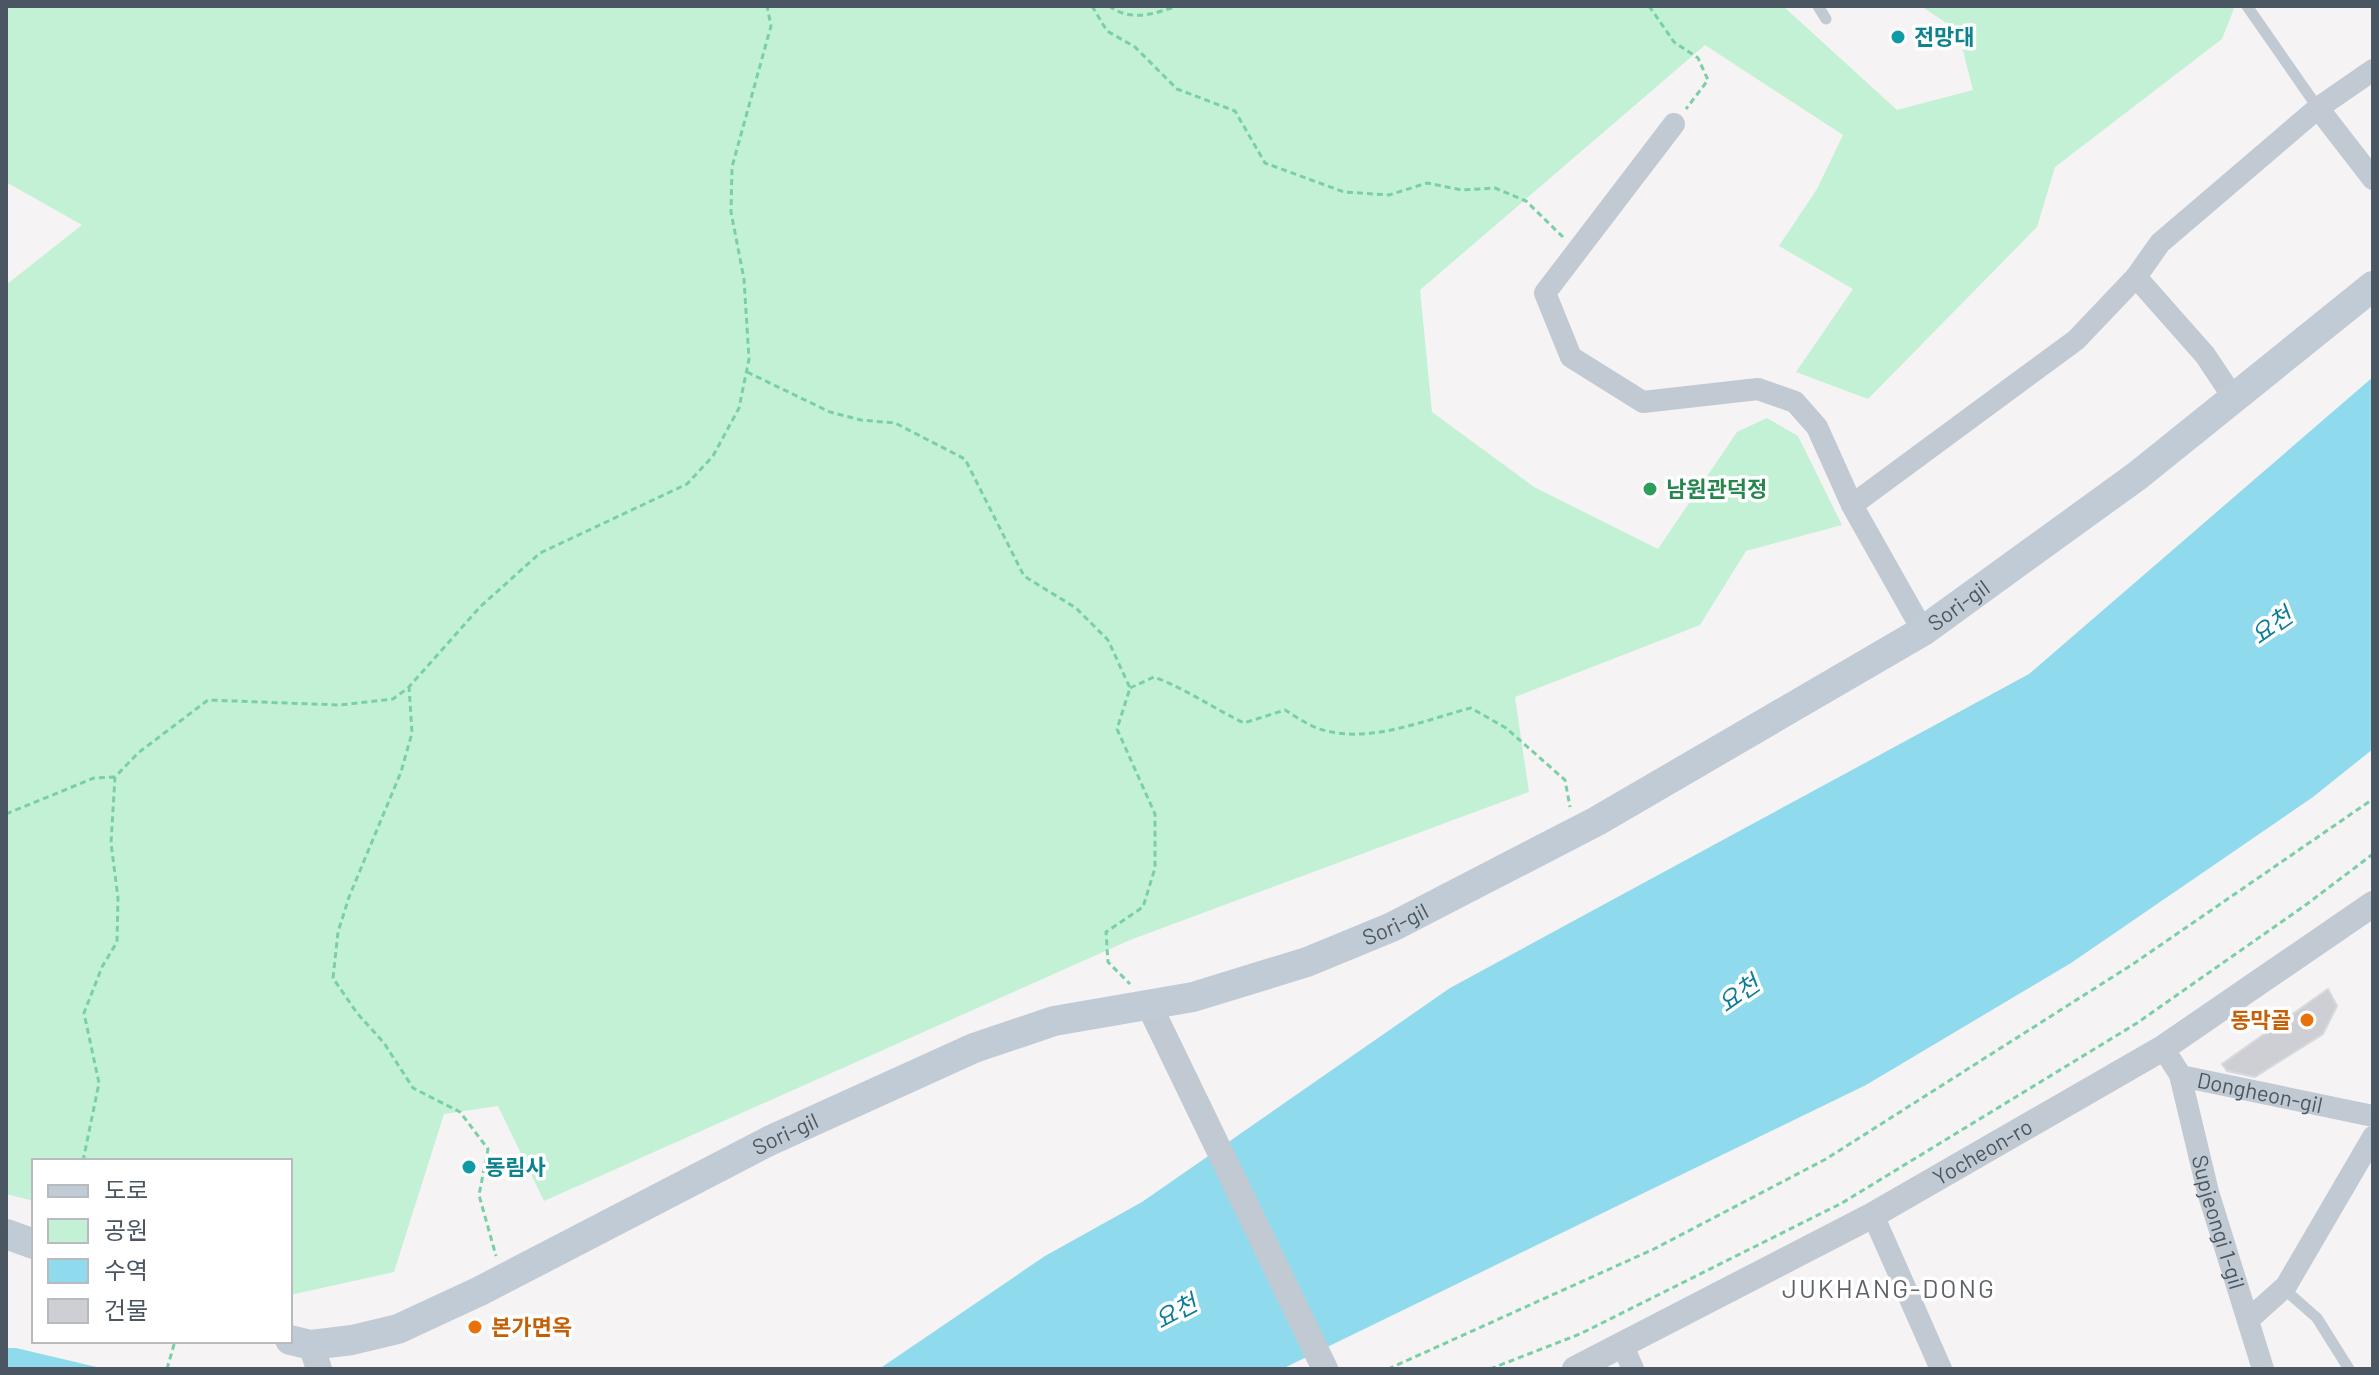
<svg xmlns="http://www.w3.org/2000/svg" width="2379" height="1375" font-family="Barlow,'Noto Sans KR',sans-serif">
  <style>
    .green { fill: #c3f1d5 }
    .water { fill: #90daee }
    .building { fill: #cdcfd5; stroke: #d7d9de; stroke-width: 2 }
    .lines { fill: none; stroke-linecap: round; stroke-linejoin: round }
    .path { stroke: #7ad0a6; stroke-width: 3; stroke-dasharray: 6 4; stroke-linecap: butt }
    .service { stroke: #c1cad2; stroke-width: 11 }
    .minor { stroke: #c1cad2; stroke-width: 22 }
    .tertiary { stroke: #c1cad2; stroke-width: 26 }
    .secondary { stroke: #c1cbd6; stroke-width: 30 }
    .culture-dot { fill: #0f9aa8; stroke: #fff; stroke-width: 3 }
    .leisure-dot { fill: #2e9e5b; stroke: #fff; stroke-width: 3 }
    .food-dot { fill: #e8710a; stroke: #fff; stroke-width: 3 }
    .labels { text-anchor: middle; stroke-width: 7; stroke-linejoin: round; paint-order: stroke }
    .culture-label { font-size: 22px; font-weight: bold; fill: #0d838f; stroke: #fff; text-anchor: start }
    .leisure-label { font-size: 22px; font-weight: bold; fill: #27864d; stroke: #fff; text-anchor: start }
    .street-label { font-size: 22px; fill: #4a5661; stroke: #fff }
    .food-label { font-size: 22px; font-weight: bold; fill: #c56008; stroke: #fff; text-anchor: end }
    .water-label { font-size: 24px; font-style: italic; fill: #0c7c9b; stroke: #fff }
    .quarter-label { font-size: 26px; letter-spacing: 2px; fill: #5f6368; stroke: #fff }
  </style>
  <rect width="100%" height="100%" fill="#f5f3f3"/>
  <path class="green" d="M 6,6 L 1783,6 L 1897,110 L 1973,90 L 1958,31 L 1921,6 L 2235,6 L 2222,39 L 2055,167 L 2037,227 L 1868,399 L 1796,372 L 1853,289 L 1779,246 L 1817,189 L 1843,135 L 1705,45 L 1420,290 L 1432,412 L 1534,487 L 1658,549 L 1737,432 L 1767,418 L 1798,436 L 1842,525 L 1746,551 L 1700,625 L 1515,697 L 1529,792 L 1130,940 L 544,1201 L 498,1106 L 444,1114 L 394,1272 L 290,1295 L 290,1161 L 34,1161 L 34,1201 L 6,1194 L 6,285 L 82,225 L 6,182 Z"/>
  <path class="water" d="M 2373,377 L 2373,749 L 2313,797 L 2071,963 L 1866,1085 L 1282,1369 L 879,1369 L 1045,1256 L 1142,1202 L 1450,988 L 2029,674 Z
    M 6,1348 L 16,1348 L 105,1369 L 6,1369 Z"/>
  <path class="building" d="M 2328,989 L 2337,1006 L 2323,1034 L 2255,1077 L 2227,1071 L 2222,1064 Z"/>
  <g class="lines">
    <path class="path" d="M 1092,6 L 1107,31 L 1135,47 L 1177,89 L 1235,111 L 1265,163 L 1344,192 L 1389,195 L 1427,183 L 1462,190 L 1495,188 L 1526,201 L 1563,237
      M 1109,6 C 1131,22 1154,14 1177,6
      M 1649,6 L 1674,42 L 1698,58 L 1708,80 L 1686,109
      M 747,372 L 830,412 L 861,420 L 895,423 L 965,459 L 1024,576 L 1076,608 L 1108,640 L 1130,688 L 1117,729 L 1155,814 L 1155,868 L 1143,907 L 1106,932 L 1108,962 L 1130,984
      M 409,686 L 412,733 L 401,772 L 349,897 L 338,932 L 333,978 L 357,1013 L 384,1043 L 413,1088 L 460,1112 L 488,1149 L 479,1195 L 496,1256
      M 1130,688 L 1154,677 C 1186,689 1213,708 1244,723 L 1285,710 C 1295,716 1306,724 1317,728 C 1366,746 1424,720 1471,708 L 1506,728 L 1565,780 L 1570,807
      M 6,814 L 94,778 L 115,777
      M 83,1161 L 99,1083 L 84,1013 L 102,967 L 117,942 L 118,898 L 111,843 L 115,777 L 138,753 L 208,700 L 340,705 L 393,699 L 408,688 L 480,607 L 540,553 L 687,484 L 713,456 L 739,408 L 749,359 L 744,279 L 731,212 L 732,167 L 771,26 L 767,6
      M 167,1369 L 175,1341
      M 1388,1369 L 1654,1249 L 1826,1159 L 2133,964 L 2373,799
      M 1490,1369 L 1580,1334 L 1842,1203 L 2137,1023 L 2307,904 L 2373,854"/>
    <path class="service" d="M 1818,6 L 1826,19
      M 2247,6 L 2318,108
      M 2283,1288 L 2317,1318 L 2349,1369"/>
    <g class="minor">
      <path d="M 2318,108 L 2373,179"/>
      <path d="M 1674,124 L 1545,293 L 1571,357 L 1643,402 L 1758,389 L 1795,402 L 1817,427 L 1852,505"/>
      <path d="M 2136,277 L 2205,355 L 2235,400"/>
      <path d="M 1923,631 L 1852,505 L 2076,340 L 2136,277 L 2160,243 L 2318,108 L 2373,70"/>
      <path id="s1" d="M 2163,1048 L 2181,1076 L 2373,1116"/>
      <path id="s2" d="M 2180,1075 L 2208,1192 L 2263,1369"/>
      <path d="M 1873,1215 L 1941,1369"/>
      <path d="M 2248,1320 L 2286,1286 L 2373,1137"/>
      <path d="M 1623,1346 L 1633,1369"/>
    </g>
    <g class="tertiary">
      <path d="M 1149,1005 L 1325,1369"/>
      <path d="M 311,1345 L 319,1369"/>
      <path id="s3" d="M 1575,1369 L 1873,1215 L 2163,1048 L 2373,904"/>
    </g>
    <g class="secondary">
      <path d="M 6,1234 L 34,1244"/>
      <path id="s4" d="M 290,1340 L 311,1345 L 352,1340 L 398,1329 L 480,1291 L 769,1141 L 974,1048 L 1054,1021 L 1193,997 L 1307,962 L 1392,927 L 1597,821 L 1923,631 L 2137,476 L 2373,286"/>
    </g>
  </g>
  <g class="culture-dot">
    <circle cx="1898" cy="37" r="8"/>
    <circle cx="469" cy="1167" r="8"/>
  </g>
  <circle class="leisure-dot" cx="1650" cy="489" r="8"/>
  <g class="food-dot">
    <circle cx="2307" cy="1020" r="8"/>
    <circle cx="475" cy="1327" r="8"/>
  </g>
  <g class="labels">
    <g class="culture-label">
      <text x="1914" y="45">전망대</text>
      <text x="485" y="1175">동림사</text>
    </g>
    <g class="leisure-label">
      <text x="1666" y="497">남원관덕정</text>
    </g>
    <g class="street-label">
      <text dy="8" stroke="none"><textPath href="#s4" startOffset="1840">Sori-gil</textPath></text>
      <text dy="8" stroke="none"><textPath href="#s4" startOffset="1192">Sori-gil</textPath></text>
      <text dy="8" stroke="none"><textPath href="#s1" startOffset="114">Dongheon-gil</textPath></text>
      <text dy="8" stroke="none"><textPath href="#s4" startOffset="544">Sori-gil</textPath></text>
      <text dy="8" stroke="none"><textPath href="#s3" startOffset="462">Yocheon-ro</textPath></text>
      <text dy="8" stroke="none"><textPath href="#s2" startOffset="152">Supjeongi 1-gil</textPath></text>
    </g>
    <g class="food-label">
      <text x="2291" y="1028">동막골</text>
      <text x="491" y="1335" text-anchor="start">본가면옥</text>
    </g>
    <g class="water-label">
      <text transform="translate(2272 626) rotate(-35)" y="8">요천</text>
      <text transform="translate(1739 994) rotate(-35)" y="8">요천</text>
      <text transform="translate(1176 1312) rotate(-28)" y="8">요천</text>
    </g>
    <g class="quarter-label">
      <text x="1889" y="1298">JUKHANG-DONG</text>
    </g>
  </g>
  <rect width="2379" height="1375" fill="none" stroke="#4a5661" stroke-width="16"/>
  <rect x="32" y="1159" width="260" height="184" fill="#ffffff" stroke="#b7bbc0" stroke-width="2"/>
  <rect x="48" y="1185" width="40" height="12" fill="#c1cbd6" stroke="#b7bbc0" stroke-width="2"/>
  <text x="104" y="1199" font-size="24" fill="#4a5661">도로</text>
  <rect x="48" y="1219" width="40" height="24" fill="#c3f1d5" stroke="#b7bbc0" stroke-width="2"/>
  <text x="104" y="1239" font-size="24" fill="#4a5661">공원</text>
  <rect x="48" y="1259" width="40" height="24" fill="#90daee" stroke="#b7bbc0" stroke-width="2"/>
  <text x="104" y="1279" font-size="24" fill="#4a5661">수역</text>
  <rect x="48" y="1299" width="40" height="24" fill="#cdcfd5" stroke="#b7bbc0" stroke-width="2"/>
  <text x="104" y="1319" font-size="24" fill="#4a5661">건물</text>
</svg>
